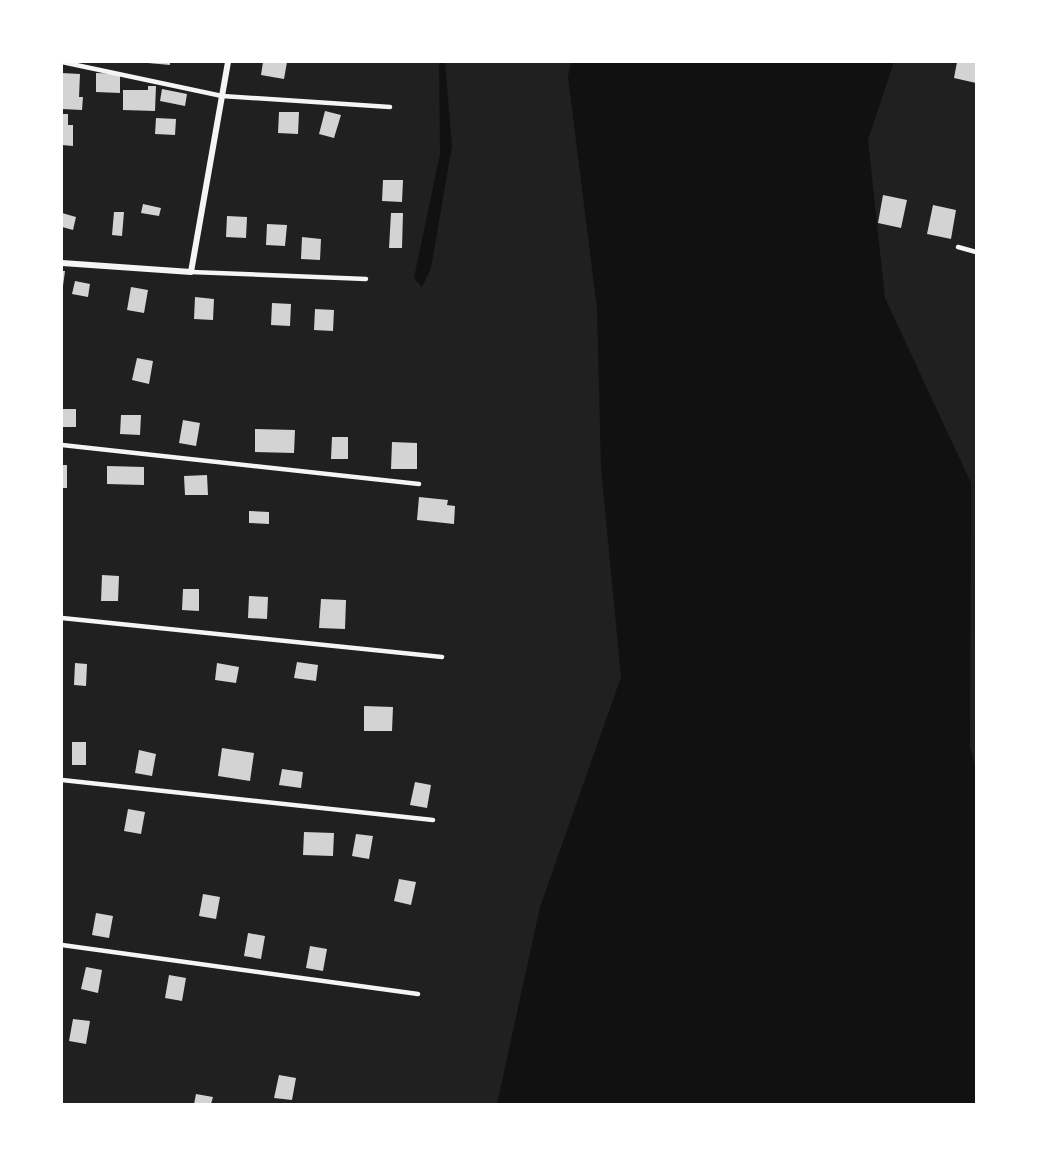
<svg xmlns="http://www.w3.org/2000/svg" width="1038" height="1166" font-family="'PT Sans',sans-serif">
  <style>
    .green { fill: #202020 }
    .building { fill: #d3d3d3 }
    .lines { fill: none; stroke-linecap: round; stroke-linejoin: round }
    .service { stroke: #f5f5f5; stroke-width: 4.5 }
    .minor { stroke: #f5f5f5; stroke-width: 6 }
  </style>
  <rect width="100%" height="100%" fill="#111"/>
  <path class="green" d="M 62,62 L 439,62 L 440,154 L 414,278 L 422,287 L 431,268 L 452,146 L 445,62 L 571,62 L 568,77 L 597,309 L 601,468 L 621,677 L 540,907 L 497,1104 L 62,1104 Z
    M 894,62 L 976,62 L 976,770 L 970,747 L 971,483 L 885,298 L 868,140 Z"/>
  <path class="building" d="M 148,62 L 170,62 L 170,65 L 148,63 Z
    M 263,62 L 287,62 L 284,79 L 261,75 Z
    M 957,62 L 976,62 L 976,83 L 954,78 Z
    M 62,73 L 80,74 L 79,97 L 83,97 L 82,110 L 62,109 Z
    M 96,73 L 120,74 L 120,93 L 96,92 Z
    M 148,86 L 156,86 L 155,111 L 123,110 L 123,90 L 148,90 Z
    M 162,89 L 187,94 L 185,106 L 160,101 Z
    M 325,111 L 341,115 L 334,138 L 319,134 Z
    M 279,112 L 299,112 L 298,134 L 278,133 Z
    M 62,114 L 68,114 L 68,125 L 73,125 L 73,146 L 62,145 Z
    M 156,118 L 176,119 L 175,135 L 155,134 Z
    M 383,180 L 403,180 L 402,202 L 382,201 Z
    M 883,195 L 907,200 L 901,228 L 878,223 Z
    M 143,204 L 161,208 L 159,216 L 141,213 Z
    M 933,205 L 956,210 L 951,239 L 927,234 Z
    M 114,212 L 124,212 L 122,236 L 112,235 Z
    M 62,213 L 76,217 L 73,230 L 62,227 Z
    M 391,213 L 403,213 L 402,248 L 389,248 Z
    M 227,216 L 247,217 L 246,238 L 226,237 Z
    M 267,224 L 287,225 L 285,246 L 266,245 Z
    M 302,237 L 321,239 L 320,260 L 301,259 Z
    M 62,271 L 65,271 L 63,286 L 62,286 Z
    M 75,281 L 90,284 L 88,297 L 72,294 Z
    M 131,287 L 148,290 L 144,313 L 127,310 Z
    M 195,297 L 214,299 L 213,320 L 194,319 Z
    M 272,303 L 291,304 L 290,326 L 271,325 Z
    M 315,309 L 334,310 L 333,331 L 314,330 Z
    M 137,358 L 153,361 L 149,384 L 132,380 Z
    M 62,409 L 76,409 L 76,427 L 62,427 Z
    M 121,415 L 141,415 L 140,435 L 120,434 Z
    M 183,420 L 200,423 L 196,446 L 179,443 Z
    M 255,429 L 295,430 L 294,453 L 255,452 Z
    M 332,437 L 348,437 L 348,459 L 331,459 Z
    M 392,442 L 417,443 L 417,469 L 391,469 Z
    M 62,465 L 67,465 L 67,488 L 62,488 Z
    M 107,466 L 144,467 L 144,485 L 107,484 Z
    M 207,475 L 208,495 L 185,495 L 184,476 Z
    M 419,497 L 448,500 L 447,505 L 455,506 L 454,524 L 417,520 Z
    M 249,511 L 269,512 L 269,524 L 249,523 Z
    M 102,575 L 119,576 L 118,601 L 101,601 Z
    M 183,589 L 199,589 L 199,611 L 182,610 Z
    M 249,596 L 268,597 L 267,619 L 248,618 Z
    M 321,599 L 346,600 L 345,629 L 319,628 Z
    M 297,662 L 318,665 L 316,681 L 294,678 Z
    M 75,663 L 87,664 L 86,686 L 74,685 Z
    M 217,663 L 239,667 L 236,683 L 215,680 Z
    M 364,706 L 393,707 L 392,731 L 364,731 Z
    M 72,742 L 86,742 L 86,765 L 72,765 Z
    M 222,748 L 254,753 L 250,781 L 218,776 Z
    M 139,750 L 156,754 L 152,776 L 135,773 Z
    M 282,769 L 303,772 L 301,788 L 279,785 Z
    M 415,782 L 431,785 L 427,808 L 410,805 Z
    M 128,809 L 145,812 L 141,834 L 124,831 Z
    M 304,832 L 334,833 L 333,856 L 303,855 Z
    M 356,834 L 373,836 L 369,859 L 352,856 Z
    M 399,879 L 416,882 L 411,905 L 394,901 Z
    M 203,894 L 220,897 L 216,919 L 199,916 Z
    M 96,913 L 113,916 L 109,938 L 92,935 Z
    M 248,933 L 265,936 L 261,959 L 244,956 Z
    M 310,946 L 327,949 L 323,971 L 306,968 Z
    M 86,967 L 102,970 L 98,993 L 81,989 Z
    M 169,975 L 186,978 L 182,1001 L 165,998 Z
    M 73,1019 L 90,1021 L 86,1044 L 69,1041 Z
    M 279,1075 L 296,1078 L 292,1100 L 274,1098 Z
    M 196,1094 L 213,1097 L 211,1104 L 194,1104 Z"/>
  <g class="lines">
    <path class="service" d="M 62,62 L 222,96 L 390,107
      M 958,247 L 976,252
      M 191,272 L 366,279
      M 62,445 L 419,484
      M 62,618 L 442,657
      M 62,780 L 433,820
      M 62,945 L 418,994"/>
    <path class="minor" d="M 62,263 L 191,272 L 228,62"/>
  </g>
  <rect width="1038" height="1166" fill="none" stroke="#ffffff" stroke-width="126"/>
</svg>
